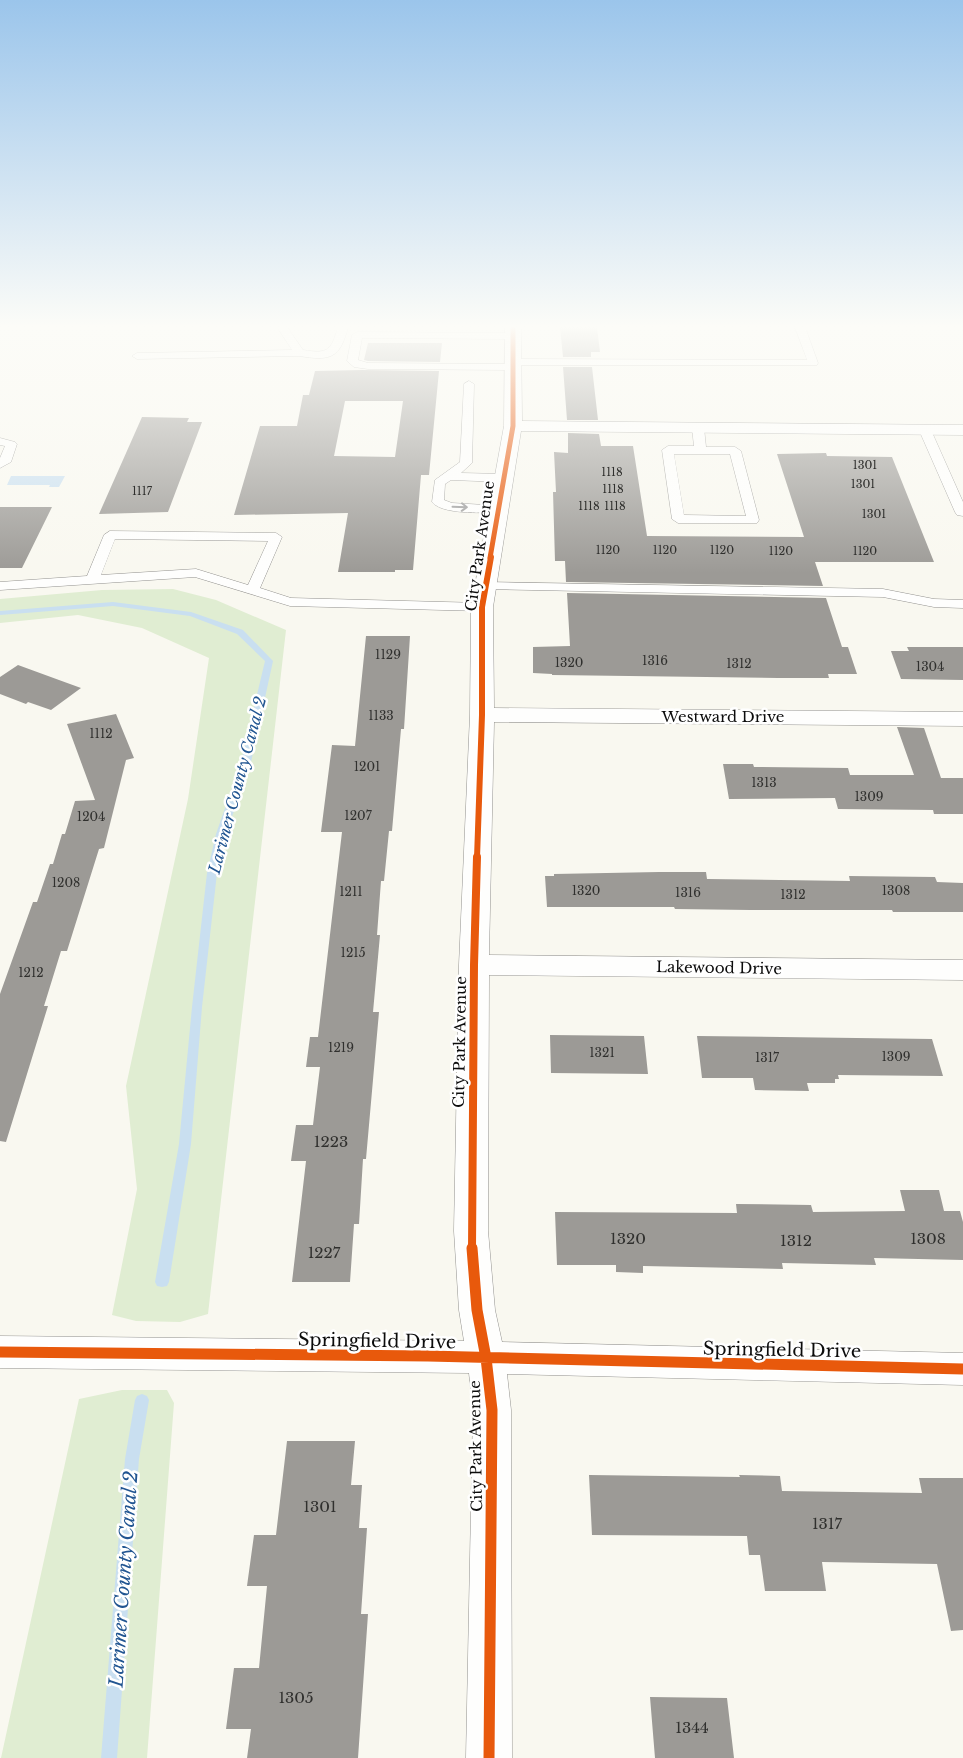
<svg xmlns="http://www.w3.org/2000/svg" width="963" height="1758" font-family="'Libre Baskerville',serif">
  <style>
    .green { fill: #e0edd2 }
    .water { fill: #c9dff0 }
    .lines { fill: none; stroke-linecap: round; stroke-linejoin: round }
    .stream { fill: #c9dff0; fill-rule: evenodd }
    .building { fill: #9c9a96; fill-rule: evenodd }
    .lane-casing { stroke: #93928f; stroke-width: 1 }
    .street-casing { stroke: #93928f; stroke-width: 1 }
    .lane { fill: #fefefd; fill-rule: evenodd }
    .street { fill: #fefefd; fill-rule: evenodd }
    .cycleway-far3-casing { stroke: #fff; stroke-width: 7 }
    .cycleway-far2-casing { stroke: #fff; stroke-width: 9 }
    .cycleway-far1-casing { stroke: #fff; stroke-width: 11 }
    .cycleway-casing { stroke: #fff; stroke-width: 14 }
    .cycleway-far3 { stroke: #e8590c; stroke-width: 5 }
    .cycleway-far2 { stroke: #e8590c; stroke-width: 6 }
    .cycleway-far1 { stroke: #e8590c; stroke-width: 8 }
    .cycleway { stroke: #e8590c; stroke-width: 11 }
    .oneway { stroke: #9d9d9d }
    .labels { text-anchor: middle; stroke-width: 5; stroke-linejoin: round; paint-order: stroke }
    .far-number-label { font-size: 11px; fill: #30302e }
    .number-label { font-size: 12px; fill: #30302e }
    .street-label { font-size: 15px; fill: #0c0c0c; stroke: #fff }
    .near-number-label { font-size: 15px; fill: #30302e }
    .water-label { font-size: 16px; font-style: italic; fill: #215591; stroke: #fff }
    .near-street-label { font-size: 18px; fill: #0c0c0c; stroke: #fff }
    .near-water-label { font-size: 19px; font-style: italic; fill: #215591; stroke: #fff }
  </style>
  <rect width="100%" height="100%" fill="#f9f8f0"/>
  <path class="green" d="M 173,589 L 216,600 L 286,630 L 208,1314 L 180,1322 L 136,1321 L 112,1315 L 137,1189 L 126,1086 L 188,799 L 209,658 L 142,628 L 78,615 L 0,623 L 0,599 L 102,590 Z
    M 122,1390 L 167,1390 L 174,1403 L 147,1758 L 1,1758 L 79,1399 Z"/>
  <path class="water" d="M 11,476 L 65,476 L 59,487 L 49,487 L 50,485 L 7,485 Z"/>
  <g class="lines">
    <path class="stream" d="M 113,602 L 191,612 L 243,630 L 273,661 L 251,762 L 226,834 L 217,873 L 202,1007 L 191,1144 L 169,1282 L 167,1286 L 162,1287 L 157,1286 L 155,1282 L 179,1144 L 192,1007 L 207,873 L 216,834 L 241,762 L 265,661 L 237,634 L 190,616 L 113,606 L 0,615 L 0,611 Z
      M 142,1394 L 147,1396 L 149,1400 L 139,1459 L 117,1758 L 101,1758 L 125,1459 L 135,1400 L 137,1396 Z"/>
  </g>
  <path class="building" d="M 560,327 L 597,327 L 600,352 L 591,352 L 591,357 L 563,357 Z
    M 368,343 L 442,343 L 440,362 L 368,361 L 364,360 Z
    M 563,367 L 592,367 L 598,420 L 567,420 Z
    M 362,370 L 439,371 L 429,475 L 421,475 L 413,570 L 395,570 L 395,572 L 338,572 L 348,513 L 234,515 L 260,426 L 297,426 L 303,395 L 309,395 L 315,371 ZM 345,401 L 403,401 L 395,457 L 334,456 Z
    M 142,417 L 189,418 L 187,422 L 202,422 L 168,512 L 99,514 Z
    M 568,433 L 599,434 L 601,446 L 633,446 L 647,536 L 804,537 L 777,454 L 826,453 L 827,456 L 892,457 L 934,562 L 815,562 L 823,586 L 566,582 L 565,561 L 555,561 L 553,492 L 556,492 L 554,452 L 568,453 Z
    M 0,507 L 52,507 L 22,568 L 0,568 Z
    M 567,593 L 826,598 L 842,647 L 848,647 L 857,674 L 828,674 L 829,678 L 778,678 L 552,675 L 552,674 L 533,673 L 533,647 L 570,646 Z
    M 366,636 L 410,636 L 404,729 L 401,729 L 392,831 L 389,831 L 384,881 L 381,881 L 377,935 L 380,935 L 373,1012 L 379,1012 L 366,1159 L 363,1159 L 359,1224 L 354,1224 L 350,1282 L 292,1282 L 306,1161 L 291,1161 L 296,1125 L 313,1125 L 320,1067 L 306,1067 L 310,1037 L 318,1037 L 342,832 L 321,832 L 332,745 L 355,746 Z
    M 907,647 L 963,647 L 963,680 L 901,679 L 891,651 L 909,651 Z
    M 18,665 L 59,680 L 81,688 L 51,710 L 28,702 L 26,704 L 0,694 L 0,677 Z
    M 116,714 L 134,758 L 126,760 L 104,848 L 99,849 L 67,951 L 61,951 L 44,1006 L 48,1006 L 6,1142 L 0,1141 L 0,994 L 33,902 L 37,902 L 50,864 L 53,864 L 62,834 L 65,834 L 75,801 L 95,800 L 67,724 Z
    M 897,727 L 924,728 L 941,778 L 963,778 L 963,814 L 934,814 L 933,810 L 838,809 L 835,798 L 729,799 L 723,764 L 753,764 L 754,767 L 848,768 L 850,775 L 914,775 Z
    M 659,872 L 706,872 L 707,879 L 850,881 L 849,876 L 935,877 L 937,882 L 963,883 L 963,912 L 893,912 L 892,910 L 750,910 L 675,909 L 674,907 L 547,907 L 545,876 L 554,876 L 554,874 Z
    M 550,1035 L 644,1036 L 648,1074 L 551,1073 Z
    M 697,1036 L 932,1039 L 943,1076 L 838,1075 L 839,1079 L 835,1079 L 835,1083 L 807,1083 L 809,1091 L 755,1090 L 753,1078 L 702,1078 Z
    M 900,1190 L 939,1190 L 944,1211 L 960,1211 L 963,1222 L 963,1260 L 874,1258 L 876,1265 L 782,1263 L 783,1269 L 643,1266 L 643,1273 L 616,1272 L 616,1265 L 557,1265 L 555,1212 L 737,1213 L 736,1204 L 811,1205 L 813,1212 L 905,1211 Z
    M 287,1441 L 355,1441 L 351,1485 L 362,1485 L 359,1528 L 367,1528 L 361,1614 L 368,1614 L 358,1758 L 247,1758 L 251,1729 L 226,1729 L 234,1668 L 259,1668 L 267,1586 L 247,1586 L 254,1535 L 276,1535 Z
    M 589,1475 L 740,1477 L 739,1475 L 780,1476 L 782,1491 L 922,1493 L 919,1478 L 963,1478 L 963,1630 L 951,1631 L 937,1564 L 822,1562 L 826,1591 L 765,1591 L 760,1555 L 749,1555 L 747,1536 L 592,1535 Z
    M 650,1697 L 727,1698 L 734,1758 L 655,1758 Z"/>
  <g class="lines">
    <defs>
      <path id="lane" d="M 277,327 L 287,327 L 303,350 C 328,354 331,351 338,327 L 348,327 C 340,359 330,361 299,356 L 137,359 L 132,356 L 137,353 L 292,350 Z
        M 795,327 L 805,327 L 818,363 L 817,365 L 518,365 L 518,369 L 514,370 L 368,369 L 354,367 L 347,361 L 352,335 L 357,332 L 513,333 L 518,336 L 513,339 L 362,338 L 358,360 L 368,363 L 510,364 L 510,360 L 514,359 L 807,360 Z
        M 469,381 L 474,384 L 472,463 L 461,473 L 504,474 L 510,478 L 504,482 L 451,480 L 445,484 L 444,500 L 452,503 L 502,506 L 504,509 L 502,512 L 498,513 C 481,512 443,515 432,502 L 435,480 L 460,462 L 464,384 Z
        M 698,425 L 704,428 L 706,447 L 735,447 L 741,451 L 759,520 L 757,523 L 678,523 L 672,519 L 662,450 L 668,446 L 694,446 L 692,428 ZM 674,454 L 730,454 L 746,516 L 684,515 Z
        M 925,427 L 931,430 L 963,502 L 963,516 L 957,515 L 955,512 L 919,430 Z
        M 0,438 L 15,442 L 17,444 L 11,462 L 0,468 L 0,458 L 5,446 L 0,445 Z
        M 110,531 L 276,533 L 282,537 L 260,588 L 291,598 L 482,603 L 489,607 L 482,611 L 290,606 L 195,577 L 0,590 L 0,582 L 87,576 L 104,535 ZM 115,539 L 268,541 L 248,585 L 196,569 L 101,575 Z
        M 486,582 L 883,589 L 934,599 L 963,600 L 963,608 L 934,607 L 883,597 L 481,589 L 479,586 L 481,583 Z"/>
      <path id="street" d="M 505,327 L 521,327 L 522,421 L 963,425 L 963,435 L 521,431 L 493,607 L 494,708 L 963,712 L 963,726 L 494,722 L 489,955 L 963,960 L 963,980 L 489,975 L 488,1231 L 495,1310 L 502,1342 L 963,1353 L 963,1385 L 507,1374 L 511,1410 L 512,1758 L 466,1758 L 473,1410 L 469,1373 L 0,1368 L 0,1336 L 464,1341 L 459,1310 L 454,1231 L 459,965 L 470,715 L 471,607 L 504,426 Z"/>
    </defs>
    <use href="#lane" class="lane-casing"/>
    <use href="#street" class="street-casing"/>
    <use href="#lane" class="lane"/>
    <use href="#street" class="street"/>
    <defs>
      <path id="cycleway-far3" d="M 490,558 L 513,426 L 513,327"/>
      <path id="cycleway-far2" d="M 477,858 L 482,715 L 482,607 L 491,557"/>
      <path id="cycleway-far1" d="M 472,1249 L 474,965 L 477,857"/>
      <path id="cycleway" d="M 472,1248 L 477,1310 L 486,1358 L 492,1410 L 489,1758
        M 0,1352 L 428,1356 L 963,1369"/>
    </defs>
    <use href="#cycleway-far3" class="cycleway-far3-casing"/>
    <use href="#cycleway-far2" class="cycleway-far2-casing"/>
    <use href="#cycleway-far1" class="cycleway-far1-casing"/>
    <use href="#cycleway" class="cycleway-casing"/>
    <use href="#cycleway-far3" class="cycleway-far3"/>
    <use href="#cycleway-far2" class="cycleway-far2"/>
    <use href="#cycleway-far1" class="cycleway-far1"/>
    <use href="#cycleway" class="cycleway"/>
  </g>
  <defs><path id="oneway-shaft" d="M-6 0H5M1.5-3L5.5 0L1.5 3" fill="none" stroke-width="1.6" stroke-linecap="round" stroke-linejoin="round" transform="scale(1.25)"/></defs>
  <use class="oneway" href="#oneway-shaft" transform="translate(460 507) rotate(2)"/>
  <linearGradient id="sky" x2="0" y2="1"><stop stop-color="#9bc5eb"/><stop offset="0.57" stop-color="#fcfcf8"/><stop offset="1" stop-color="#fcfcf8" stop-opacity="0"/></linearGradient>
  <rect width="963" height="573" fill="url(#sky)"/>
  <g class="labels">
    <g class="far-number-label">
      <text x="865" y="469">1301</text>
      <text x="612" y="476">1118</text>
      <text x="863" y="488">1301</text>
      <text x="613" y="493">1118</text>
      <text x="142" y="495">1117</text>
      <text x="589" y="510">1118</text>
      <text x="615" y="510">1118</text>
      <text x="874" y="518">1301</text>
      <text x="608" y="554">1120</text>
      <text x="665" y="554">1120</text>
      <text x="722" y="554">1120</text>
      <text x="781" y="555">1120</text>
      <text x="865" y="555">1120</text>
    </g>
    <g class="number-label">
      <text x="388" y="659">1129</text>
      <text x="655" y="665">1316</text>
      <text x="569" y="667">1320</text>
      <text x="739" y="668">1312</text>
      <text x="930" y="671">1304</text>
      <text x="381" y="720">1133</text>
      <text x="101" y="738">1112</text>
      <text x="367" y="771">1201</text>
      <text x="764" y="787">1313</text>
      <text x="869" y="801">1309</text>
      <text x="358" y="820">1207</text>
      <text x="91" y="821">1204</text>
      <text x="66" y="887">1208</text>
      <text x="586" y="895">1320</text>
      <text x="896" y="895">1308</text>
      <text x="351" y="896">1211</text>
      <text x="688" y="897">1316</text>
      <text x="793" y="899">1312</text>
      <text x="353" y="957">1215</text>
      <text x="31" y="977">1212</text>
      <text x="341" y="1052">1219</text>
      <text x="602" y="1057">1321</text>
      <text x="896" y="1061">1309</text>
      <text x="767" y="1062">1317</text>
    </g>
    <g class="street-label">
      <text transform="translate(480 546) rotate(-82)" y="5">City Park Avenue</text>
      <text x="723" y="722">Westward Drive</text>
      <text transform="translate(719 968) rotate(1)" y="5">Lakewood Drive</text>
      <text transform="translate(460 1042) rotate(-89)" y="5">City Park Avenue</text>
      <text transform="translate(476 1446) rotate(-91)" y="5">City Park Avenue</text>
    </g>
    <g class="near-number-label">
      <text x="331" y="1147">1223</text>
      <text x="628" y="1244">1320</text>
      <text x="928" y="1244">1308</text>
      <text x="796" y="1246">1312</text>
      <text x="324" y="1258">1227</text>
      <text x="320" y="1512">1301</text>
      <text x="827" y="1529">1317</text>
      <text x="296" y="1703">1305</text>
      <text x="692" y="1733">1344</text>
    </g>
    <g class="water-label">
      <text transform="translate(237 785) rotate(-75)" y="6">Larimer County Canal 2</text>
    </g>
    <g class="near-street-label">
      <text transform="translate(377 1341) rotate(1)" y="6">Springfield Drive</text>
      <text transform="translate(782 1350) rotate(1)" y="6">Springfield Drive</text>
    </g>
    <g class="near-water-label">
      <text transform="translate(123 1579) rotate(-86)" y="7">Larimer County Canal 2</text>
    </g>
  </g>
</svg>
